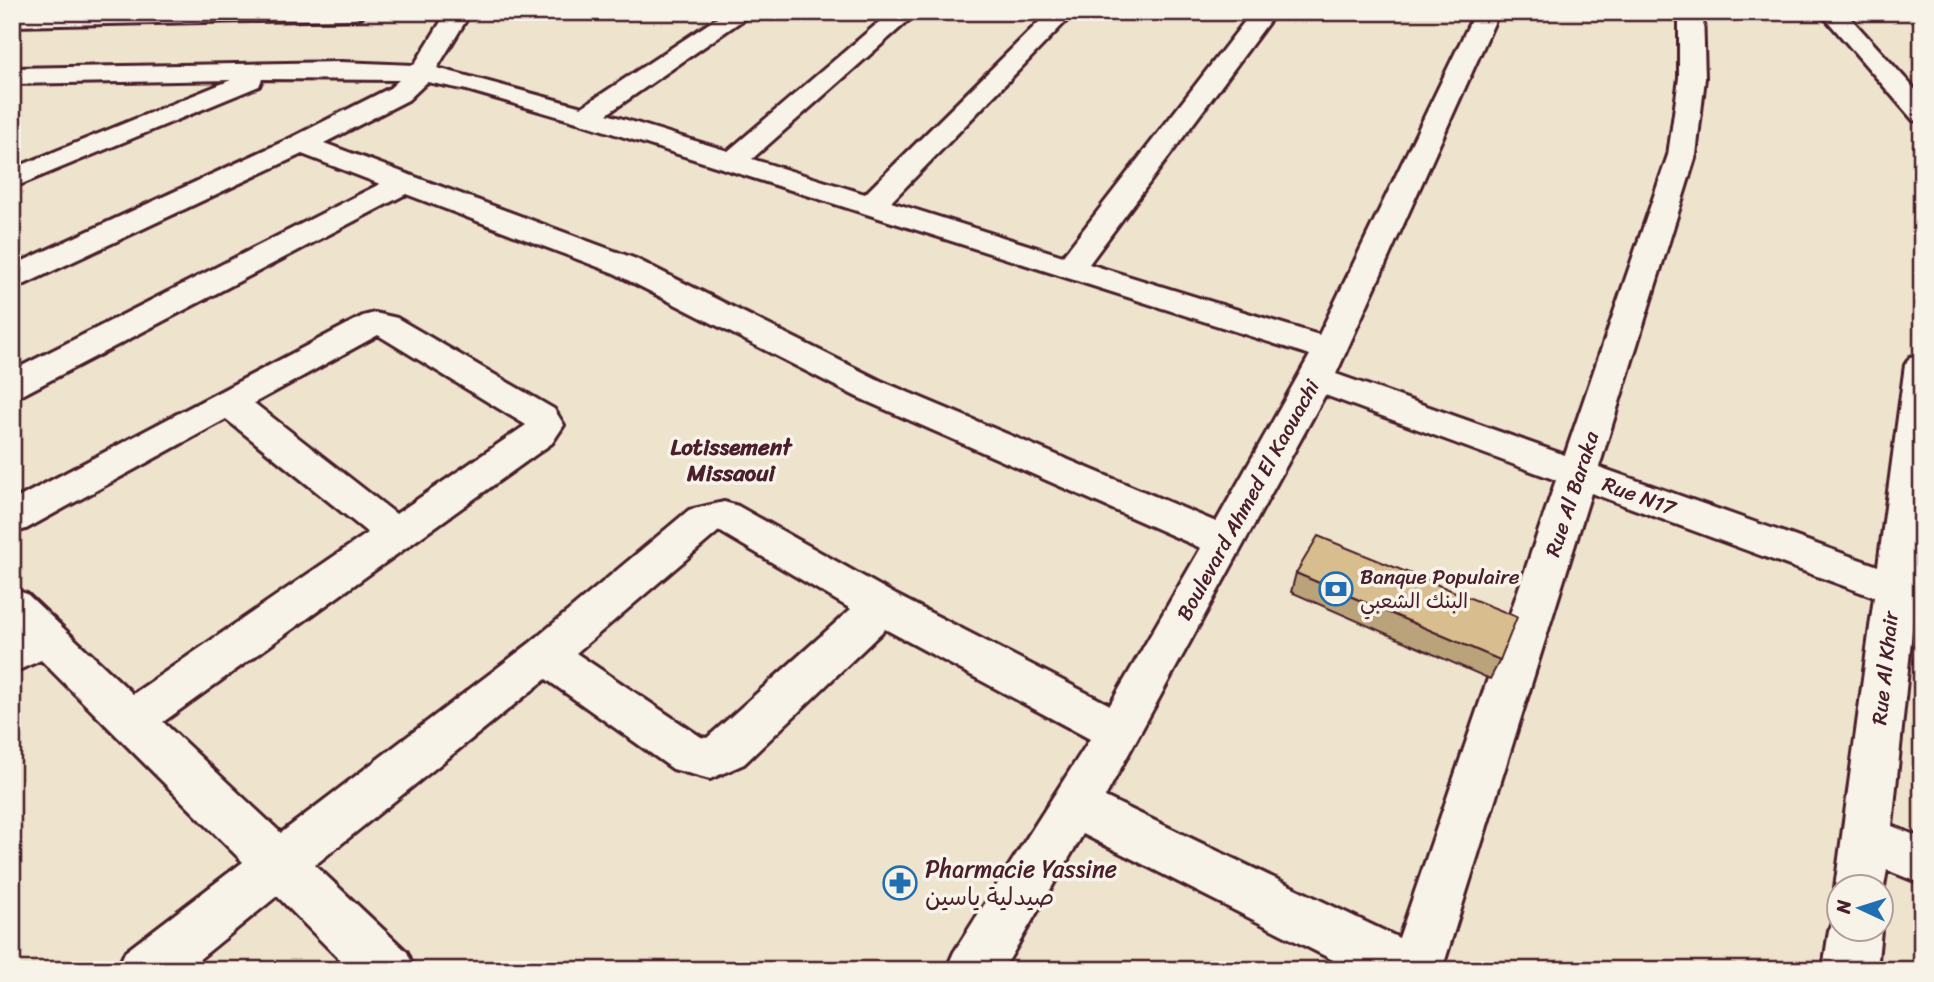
<svg xmlns="http://www.w3.org/2000/svg" width="1934" height="982" font-family="Sriracha,'Playpen Sans Arabic',sans-serif">
  <style>
    .lines { fill: none; stroke-linecap: round; stroke-linejoin: round }
    .minor-casing { stroke: #4a1f2b; stroke-width: 6 }
    .minor { fill: #f7f3e8; fill-rule: evenodd }
    .wall { fill: #baa37a; stroke: #4a1f2b; stroke-width: 2 }
    .building { fill: #d8be8e; stroke: #4a1f2b; stroke-width: 2 }
    .labels { text-anchor: middle; stroke-width: 7; stroke-linejoin: round; paint-order: stroke }
    .street-label { font-size: 21px; fill: #4a1f2b; stroke: #f7f3e8 }
    .poi-label { font-size: 21px; fill: #4a1f2b; stroke: #f7f3e8; text-anchor: start }
    .neighbourhood-label { font-size: 23px; font-weight: bold; fill: #4a1f2b; stroke: #f7f3e8 }
    .near-poi-label { font-size: 24px; fill: #4a1f2b; stroke: #f7f3e8; text-anchor: start }
  </style>
  <rect width="100%" height="100%" fill="#eee3cd"/>
  <filter id="ink" filterUnits="userSpaceOnUse"><feTurbulence type="fractalNoise" baseFrequency=".0143" numOctaves="2"/><feDisplacementMap in="SourceGraphic" scale="14" xChannelSelector="R" yChannelSelector="G"/><feConvolveMatrix kernelMatrix="1 2 1 2 8 2 1 2 1" color-interpolation-filters="sRGB"/></filter>
  <g filter="url(#ink)">
    <g class="lines">
      <defs>
        <path id="minor" d="M 12,12 L 366,12 L 362,17 L 354,19 L 12,26 Z
          M 447,12 L 471,12 L 437,68 L 582,107 L 726,12 L 754,12 L 607,114 L 728,151 L 891,12 L 918,12 L 752,159 L 865,194 L 1049,12 L 1075,12 L 891,202 L 1063,256 L 1252,12 L 1276,12 L 1089,264 L 1319,335 L 1475,12 L 1499,12 L 1336,374 L 1565,455 L 1668,155 L 1679,78 L 1679,12 L 1703,12 L 1705,78 L 1696,155 L 1599,467 L 1878,566 L 1905,365 L 1910,357 L 1922,354 L 1922,535 L 1917,580 L 1922,581 L 1922,614 L 1914,611 L 1892,826 L 1922,838 L 1922,884 L 1887,870 L 1882,897 L 1882,888 L 1840,888 L 1840,899 L 1835,888 L 1874,597 L 1591,493 L 1442,970 L 1353,970 L 1083,834 L 1003,970 L 946,970 L 954,952 L 1090,739 L 885,629 L 744,764 L 710,779 L 673,769 L 546,679 L 315,865 L 407,952 L 415,970 L 350,970 L 277,896 L 186,970 L 117,970 L 125,952 L 243,862 L 41,660 L 12,673 L 12,589 L 27,594 L 133,694 L 368,533 L 226,419 L 26,529 L 12,533 L 12,501 L 363,316 L 375,313 L 397,318 L 554,409 L 564,425 L 552,443 L 163,722 L 281,833 L 530,643 L 689,510 L 724,502 L 738,506 L 896,595 L 1110,705 L 1201,548 L 857,397 L 614,273 L 406,194 L 24,394 L 12,397 L 12,371 L 380,184 L 302,154 L 23,285 L 12,288 L 12,266 L 291,138 L 390,88 L 399,80 L 262,79 L 259,86 L 12,188 L 12,169 L 231,80 L 12,84 L 12,68 L 341,62 L 414,65 ZM 427,82 L 467,90 L 577,122 L 1310,355 L 1216,522 L 881,381 L 636,259 L 324,143 L 408,100 ZM 378,335 L 526,425 L 396,514 L 254,403 ZM 1325,395 L 1556,480 L 1399,938 L 1105,797 ZM 719,531 L 851,609 L 707,738 L 701,737 L 576,653 Z
          M 1820,12 L 1845,12 L 1922,97 L 1922,122 L 1913,120 Z
          M 1840,911 L 1840,930 L 1881,930 L 1877,970 L 1823,970 L 1829,930 Z"/>
      </defs>
      <use href="#minor" class="minor-casing"/>
      <use href="#minor" class="minor"/>
    </g>
    <path class="wall" d="M 1296,573 L 1500,660 L 1490,679 L 1291,592 Z"/>
    <path class="building" d="M 1318,536 L 1517,617 L 1500,660 L 1296,573 Z"/>
  </g>
  <defs>
    <symbol id="bank-ring" viewBox="-11 -11 22 22"><circle r="9.5" fill="#f7f3e8" stroke="#1f6fb2" stroke-width="1.5"/><path d="M-6-4H6V4H-6ZM0-2.3a2.3 2.3 0 1 0 0 4.6a2.3 2.3 0 1 0 0-4.6Z" fill="#1f6fb2"/></symbol>
    <symbol id="pharmacy-ring" viewBox="-11 -11 22 22"><circle r="9.5" fill="#f7f3e8" stroke="#1f6fb2" stroke-width="1.5"/><path d="M-2-6h4v4h4v4h-4v4h-4v-4h-4v-4h4Z" fill="#1f6fb2"/></symbol>
  </defs>
  <g fill-rule="evenodd">
    <use href="#bank-ring" x="1317" y="570" width="38" height="38"/>
    <use href="#pharmacy-ring" x="881" y="864" width="38" height="38"/>
  </g>
  <g class="labels">
    <g class="street-label">
      <text transform="translate(1572 494) rotate(-72)" y="7">Rue Al Baraka</text>
      <text transform="translate(1639 496) rotate(20)" y="7">Rue N17</text>
      <text transform="translate(1248 500) rotate(-61)" y="7">Boulevard Ahmed El Kaouachi</text>
      <text transform="translate(1885 668) rotate(-84)" y="7">Rue Al Khair</text>
    </g>
    <g class="poi-label">
      <text x="1360" y="584">Banque Populaire<tspan x="1360" dy="24">البنك الشعبي</tspan></text>
    </g>
    <g class="neighbourhood-label">
      <text x="731" y="455">Lotissement<tspan x="731" dy="26">Missaoui</tspan></text>
    </g>
    <g class="near-poi-label">
      <text x="925" y="877">Pharmacie Yassine<tspan x="925" dy="28">صيدلية ياسين</tspan></text>
    </g>
  </g>
  <rect width="1934" height="982" fill="none" stroke="#f7f3e8" stroke-width="42"/>
  <rect x="21" y="21" width="1892" height="940" fill="none" stroke="#4a1f2b" stroke-width="2.5" filter="url(#ink)"/>
  <g transform="translate(1860 908) rotate(274)"><circle r="33" fill="#f7f3e8" stroke="#b29e9c" stroke-width="2"/>
  <path d="M0-5L12 26L0 18L-12 26Z" fill="#1f6fb2"/>
  <text y="-10" font-size="19" font-weight="bold" text-anchor="middle" fill="#4a1f2b">N</text>
  </g>
</svg>
